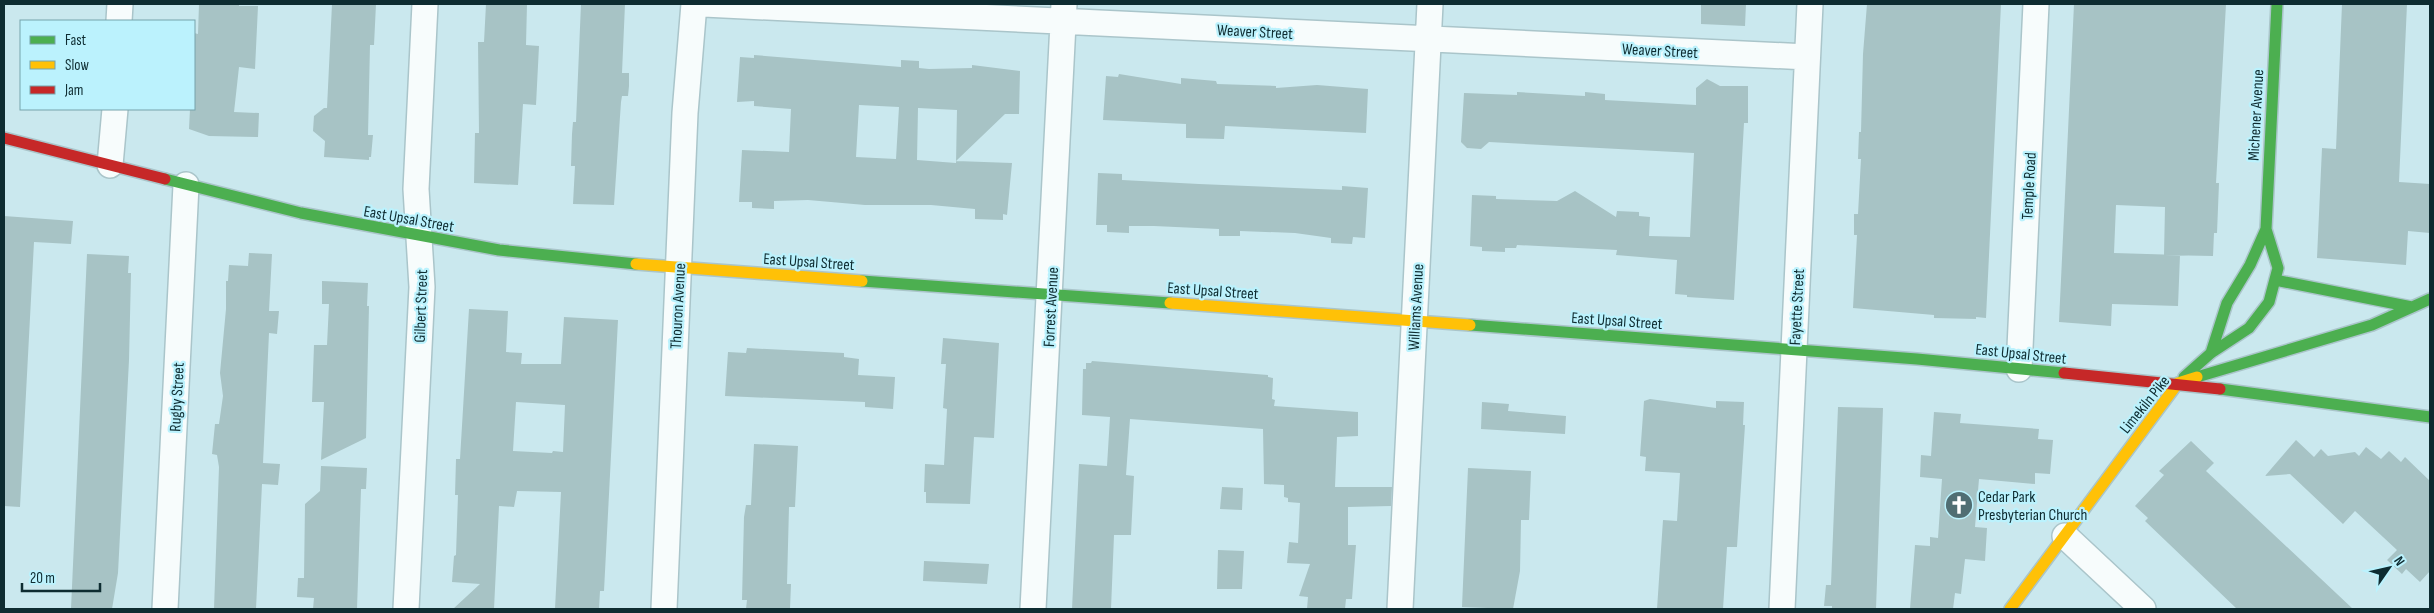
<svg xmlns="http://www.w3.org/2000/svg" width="2434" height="613" font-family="'Sofia Sans Condensed',sans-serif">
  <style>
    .building { fill: #a7c3c5; fill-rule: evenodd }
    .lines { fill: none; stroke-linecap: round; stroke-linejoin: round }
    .street-casing { stroke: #aac5ca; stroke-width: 28 }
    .fast-casing { stroke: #aac5ca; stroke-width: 14 }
    .slow-casing { stroke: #aac5ca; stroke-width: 14 }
    .jam-casing { stroke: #aac5ca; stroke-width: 14 }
    .street { stroke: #f7fcfc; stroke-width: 25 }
    .fast { stroke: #4caf50; stroke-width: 11 }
    .slow { stroke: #ffc107; stroke-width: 11 }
    .jam { stroke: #c62828; stroke-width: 11 }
    .labels { text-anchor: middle; stroke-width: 4.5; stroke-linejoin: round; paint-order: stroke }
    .street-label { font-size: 16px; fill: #0e2c31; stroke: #bbf2fd }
    .poi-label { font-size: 16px; fill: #0e2c31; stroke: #bbf2fd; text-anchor: start }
  </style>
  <rect width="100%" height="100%" fill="#cae8ee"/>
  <path class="building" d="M 199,4 L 239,4 L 239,6 L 258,6 L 255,69 L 239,67 L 234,112 L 259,113 L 258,137 L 209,136 L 189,129 L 190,109 L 194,109 L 194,33 L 198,34 Z
    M 332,4 L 376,4 L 374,45 L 370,45 L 368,135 L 373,135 L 371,157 L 369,157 L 369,160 L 324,157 L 325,141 L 313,131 L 314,116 L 324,108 L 327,108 Z
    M 486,4 L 527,4 L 526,45 L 539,46 L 536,105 L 523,104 L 518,185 L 474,183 L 475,133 L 479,133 L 478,42 L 484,42 Z
    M 581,4 L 625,4 L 622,73 L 629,73 L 629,86 L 628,96 L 622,96 L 621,102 L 614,205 L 573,204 L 575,166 L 571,166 L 572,134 L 573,122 L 576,122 Z
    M 1701,4 L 1746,4 L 1745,26 L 1701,24 Z
    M 1867,4 L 2001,4 L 1986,318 L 1976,317 L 1976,319 L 1934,318 L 1934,315 L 1853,308 L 1857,235 L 1854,235 L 1854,214 L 1858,214 L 1861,159 L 1858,159 L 1859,132 L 1861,132 L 1863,54 Z
    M 2074,4 L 2226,4 L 2216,183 L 2219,183 L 2217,233 L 2214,233 L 2213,256 L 2164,255 L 2165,207 L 2116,205 L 2114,253 L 2180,255 L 2178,306 L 2112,304 L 2111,326 L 2059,322 Z
    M 2342,4 L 2407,4 L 2399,182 L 2430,184 L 2430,233 L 2408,231 L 2406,265 L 2317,258 L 2322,148 L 2336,149 Z
    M 754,55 L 901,67 L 901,60 L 919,61 L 919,68 L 929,69 L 972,68 L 972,65 L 1020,71 L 1019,114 L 1005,114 L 956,161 L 1012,163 L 1007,215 L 1003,214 L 1003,220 L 975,219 L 975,209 L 931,205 L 865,205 L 808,200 L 774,201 L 774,209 L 752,208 L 752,202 L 739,202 L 742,150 L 789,152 L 791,109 L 754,106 L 754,101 L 737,102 L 740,57 L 754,58 ZM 859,105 L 899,107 L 896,159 L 856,157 ZM 918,108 L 957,110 L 956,163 L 917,160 Z
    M 1119,74 L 1181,84 L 1181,78 L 1216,81 L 1217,84 L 1276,86 L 1276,88 L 1317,85 L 1368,89 L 1366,133 L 1225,126 L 1224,139 L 1186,138 L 1186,124 L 1103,120 L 1106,76 L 1118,77 Z
    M 1707,79 L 1720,86 L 1748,86 L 1748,123 L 1744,123 L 1734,300 L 1687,297 L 1687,295 L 1675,294 L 1677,260 L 1616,255 L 1617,250 L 1517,245 L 1516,248 L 1505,248 L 1505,252 L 1482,251 L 1482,247 L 1470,246 L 1472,195 L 1496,196 L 1496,199 L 1557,201 L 1575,191 L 1616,217 L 1617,211 L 1639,212 L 1639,216 L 1650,217 L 1649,236 L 1690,237 L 1694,153 L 1489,142 L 1481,149 L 1467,148 L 1461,142 L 1464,93 L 1517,95 L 1517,92 L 1585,96 L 1585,92 L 1605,94 L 1605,100 L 1696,105 L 1696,88 Z
    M 1098,173 L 1122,174 L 1122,180 L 1199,184 L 1342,190 L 1342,186 L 1368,188 L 1365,238 L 1353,237 L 1352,244 L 1331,243 L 1331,238 L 1295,233 L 1240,231 L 1240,236 L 1219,236 L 1219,229 L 1154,226 L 1129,226 L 1129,233 L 1107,232 L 1107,225 L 1096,225 Z
    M 4,216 L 73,221 L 71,244 L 34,242 L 20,507 L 4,506 Z
    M 249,253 L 272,254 L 269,311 L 279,311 L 277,334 L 269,333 L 263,463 L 280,464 L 278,485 L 262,484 L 256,609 L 214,609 L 219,467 L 217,455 L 212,454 L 215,424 L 219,424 L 223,396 L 220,373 L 226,309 L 226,281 L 228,281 L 229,265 L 248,266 Z
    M 87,254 L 129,256 L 128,273 L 131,273 L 129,360 L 118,573 L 112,609 L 71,609 Z
    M 322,281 L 368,283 L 367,306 L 369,306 L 366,438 L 321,460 L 324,402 L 312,402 L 314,345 L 327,345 L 329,304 L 322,304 Z
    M 469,309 L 508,311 L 506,352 L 522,353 L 521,364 L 561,364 L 564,317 L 618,320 L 604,591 L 600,591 L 599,609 L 555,609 L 561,492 L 517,491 L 514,507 L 499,506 L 494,609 L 453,609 L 480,584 L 452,582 L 454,556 L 456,555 L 458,495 L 455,495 L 456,459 L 460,459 ZM 516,402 L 565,405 L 563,452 L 553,451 L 552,453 L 513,451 Z
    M 943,338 L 999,343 L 994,438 L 974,437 L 970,504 L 926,503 L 926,492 L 924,492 L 925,464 L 944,465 L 947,409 L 943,408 L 946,364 L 941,364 Z
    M 747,348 L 844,353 L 844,357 L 859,359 L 858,375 L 895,377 L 893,409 L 865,407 L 865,402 L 725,396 L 728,352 L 746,353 Z
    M 1092,361 L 1268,375 L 1268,377 L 1273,378 L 1272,399 L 1275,400 L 1274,406 L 1358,412 L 1358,436 L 1337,437 L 1335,487 L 1392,487 L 1391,506 L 1348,507 L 1348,545 L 1356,545 L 1352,599 L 1346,599 L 1345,609 L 1307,609 L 1308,597 L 1299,596 L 1310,564 L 1287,563 L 1289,542 L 1298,543 L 1300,503 L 1288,502 L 1288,498 L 1284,497 L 1284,485 L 1264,484 L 1263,429 L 1130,419 L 1126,475 L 1134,476 L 1131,535 L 1114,535 L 1111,609 L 1072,609 L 1079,464 L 1107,466 L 1110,417 L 1082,415 L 1083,369 L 1086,369 L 1086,363 L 1091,363 Z
    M 1650,399 L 1716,408 L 1716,401 L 1744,402 L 1743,425 L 1745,425 L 1737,547 L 1727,547 L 1723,609 L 1657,609 L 1663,520 L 1677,521 L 1680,473 L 1645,471 L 1646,457 L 1640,456 L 1644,401 Z
    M 1482,402 L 1509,404 L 1508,411 L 1566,416 L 1565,434 L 1481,429 Z
    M 1838,407 L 1883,408 L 1876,609 L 1832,609 L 1832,606 L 1824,606 L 1826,585 L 1831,585 Z
    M 1934,412 L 1961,414 L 1960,423 L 2039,429 L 2038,439 L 2053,440 L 2050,474 L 2035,473 L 2035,484 L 1979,479 L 1975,527 L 1987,528 L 1985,561 L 1965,559 L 1961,594 L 1955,593 L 1953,609 L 1910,609 L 1915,545 L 1930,546 L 1930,537 L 1938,538 L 1942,479 L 1920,477 L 1921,455 L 1931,456 Z
    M 2296,440 L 2314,457 L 2321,449 L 2328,456 L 2355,452 L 2359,456 L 2366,447 L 2381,459 L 2389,451 L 2401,462 L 2405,457 L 2430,481 L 2430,571 L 2420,582 L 2406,569 L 2402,574 L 2387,560 L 2397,550 L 2355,511 L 2343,524 L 2290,474 L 2265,476 Z
    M 2191,441 L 2214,463 L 2206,471 L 2353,609 L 2237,609 L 2145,521 L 2148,518 L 2135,506 L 2164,475 L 2159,471 Z
    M 754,444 L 798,446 L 795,507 L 789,507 L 787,584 L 791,584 L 790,609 L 746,609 L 747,600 L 742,600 L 744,517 L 746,505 L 751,505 Z
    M 321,466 L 367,468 L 366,489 L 361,489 L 357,609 L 313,609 L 314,598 L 297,597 L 298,578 L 304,578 L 305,504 L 320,491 Z
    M 1468,468 L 1531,471 L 1529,520 L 1521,520 L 1520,571 L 1513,609 L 1462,607 Z
    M 1222,487 L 1243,488 L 1242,510 L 1220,509 Z
    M 1218,550 L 1244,551 L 1242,589 L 1217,589 Z
    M 924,561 L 989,564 L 987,584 L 923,581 Z"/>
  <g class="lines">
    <defs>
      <path id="street" d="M 704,4 L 1807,57
        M 119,21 L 120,4
        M 110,165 L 115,109
        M 2019,369 L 2036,4
        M 2065,536 L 2143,609
        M 165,609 L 186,185
        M 406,609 L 422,287 L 416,189 L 425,4
        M 664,609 L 685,113 L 694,4
        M 1033,609 L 1064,4
        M 1400,609 L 1430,4
        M 1782,609 L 1810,4"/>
      <path id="fast" d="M 165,179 L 301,213 L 499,250 L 636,264
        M 2275,280 L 2412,307
        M 862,281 L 1170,303
        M 1470,325 L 1917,359 L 2064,373
        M 2211,353 L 2227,303 L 2250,265 L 2266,229
        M 2184,377 L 2211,353 L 2249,328 L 2269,302 L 2278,268 L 2266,229 L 2277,4
        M 2197,377 L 2372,325 L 2430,299
        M 2220,389 L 2430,417"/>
      <path id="slow" d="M 636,264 L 862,281
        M 1170,303 L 1470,325
        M 2010,609 L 2178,383 L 2197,377"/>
      <path id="jam" d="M 4,138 L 165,179
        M 2064,373 L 2220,389"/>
    </defs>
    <use href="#street" class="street-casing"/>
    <use href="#fast" class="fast-casing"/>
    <use href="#slow" class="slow-casing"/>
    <use href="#jam" class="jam-casing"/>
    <use href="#street" class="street"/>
    <use href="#fast" class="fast"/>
    <use href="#slow" class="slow"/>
    <use href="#jam" class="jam"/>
  </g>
  <defs>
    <symbol id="church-disc" viewBox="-11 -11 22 22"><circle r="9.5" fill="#506e73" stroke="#bbf2fd"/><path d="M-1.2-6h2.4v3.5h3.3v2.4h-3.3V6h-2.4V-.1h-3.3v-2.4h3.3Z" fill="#fff"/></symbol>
  </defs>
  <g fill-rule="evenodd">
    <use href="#church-disc" x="1943" y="489" width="32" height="32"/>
  </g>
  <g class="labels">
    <g class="street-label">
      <text transform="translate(1255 31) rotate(3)" y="6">Weaver Street</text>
      <text transform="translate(1660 50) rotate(3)" y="6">Weaver Street</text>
      <text transform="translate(2255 115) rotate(-87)" y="6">Michener Avenue</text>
      <text transform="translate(2028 186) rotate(-87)" y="6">Temple Road</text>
      <text transform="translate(409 218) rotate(10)" y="6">East Upsal Street</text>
      <text transform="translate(809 261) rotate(4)" y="6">East Upsal Street</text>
      <text transform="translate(1213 290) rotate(4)" y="6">East Upsal Street</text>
      <text transform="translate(420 306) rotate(-88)" y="6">Gilbert Street</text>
      <text transform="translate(677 306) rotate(-87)" y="6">Thouron Avenue</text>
      <text transform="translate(1050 307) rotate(-87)" y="6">Forrest Avenue</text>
      <text transform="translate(1415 307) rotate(-87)" y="6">Williams Avenue</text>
      <text transform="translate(1796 307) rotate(-87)" y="6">Fayette Street</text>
      <text transform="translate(1617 320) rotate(4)" y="6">East Upsal Street</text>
      <text transform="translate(2021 353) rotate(6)" y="6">East Upsal Street</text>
      <text transform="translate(176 397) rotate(-87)" y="6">Rugby Street</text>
      <text transform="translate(2144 404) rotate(-51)" y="6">Limekiln Pike</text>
    </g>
    <g class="poi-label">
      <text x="1978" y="502">Cedar Park<tspan x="1978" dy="18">Presbyterian Church</tspan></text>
    </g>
  </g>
  <rect width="2434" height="613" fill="none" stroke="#0e2c31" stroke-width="10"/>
  <rect x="20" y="20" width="175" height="90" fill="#bbf2fd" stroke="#76a3ab"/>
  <rect x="30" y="36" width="25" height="8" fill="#4caf50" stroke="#76a3ab"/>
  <text x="65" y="45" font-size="15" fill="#0e2c31">Fast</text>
  <rect x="30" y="61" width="25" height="8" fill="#ffc107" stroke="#76a3ab"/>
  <text x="65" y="70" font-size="15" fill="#0e2c31">Slow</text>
  <rect x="30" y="86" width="25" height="8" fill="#c62828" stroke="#76a3ab"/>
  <text x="65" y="95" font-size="15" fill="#0e2c31">Jam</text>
  <g transform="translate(2389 568) rotate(56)" stroke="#bbf2fd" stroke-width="4" paint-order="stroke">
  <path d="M0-4L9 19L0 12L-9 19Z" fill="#0e2c31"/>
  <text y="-8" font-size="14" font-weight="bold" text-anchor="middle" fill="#0e2c31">N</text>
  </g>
  <path d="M22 583v8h78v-8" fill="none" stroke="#0e2c31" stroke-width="2.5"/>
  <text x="30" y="583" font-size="15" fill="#0e2c31" stroke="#bbf2fd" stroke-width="4" paint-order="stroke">20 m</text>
</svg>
